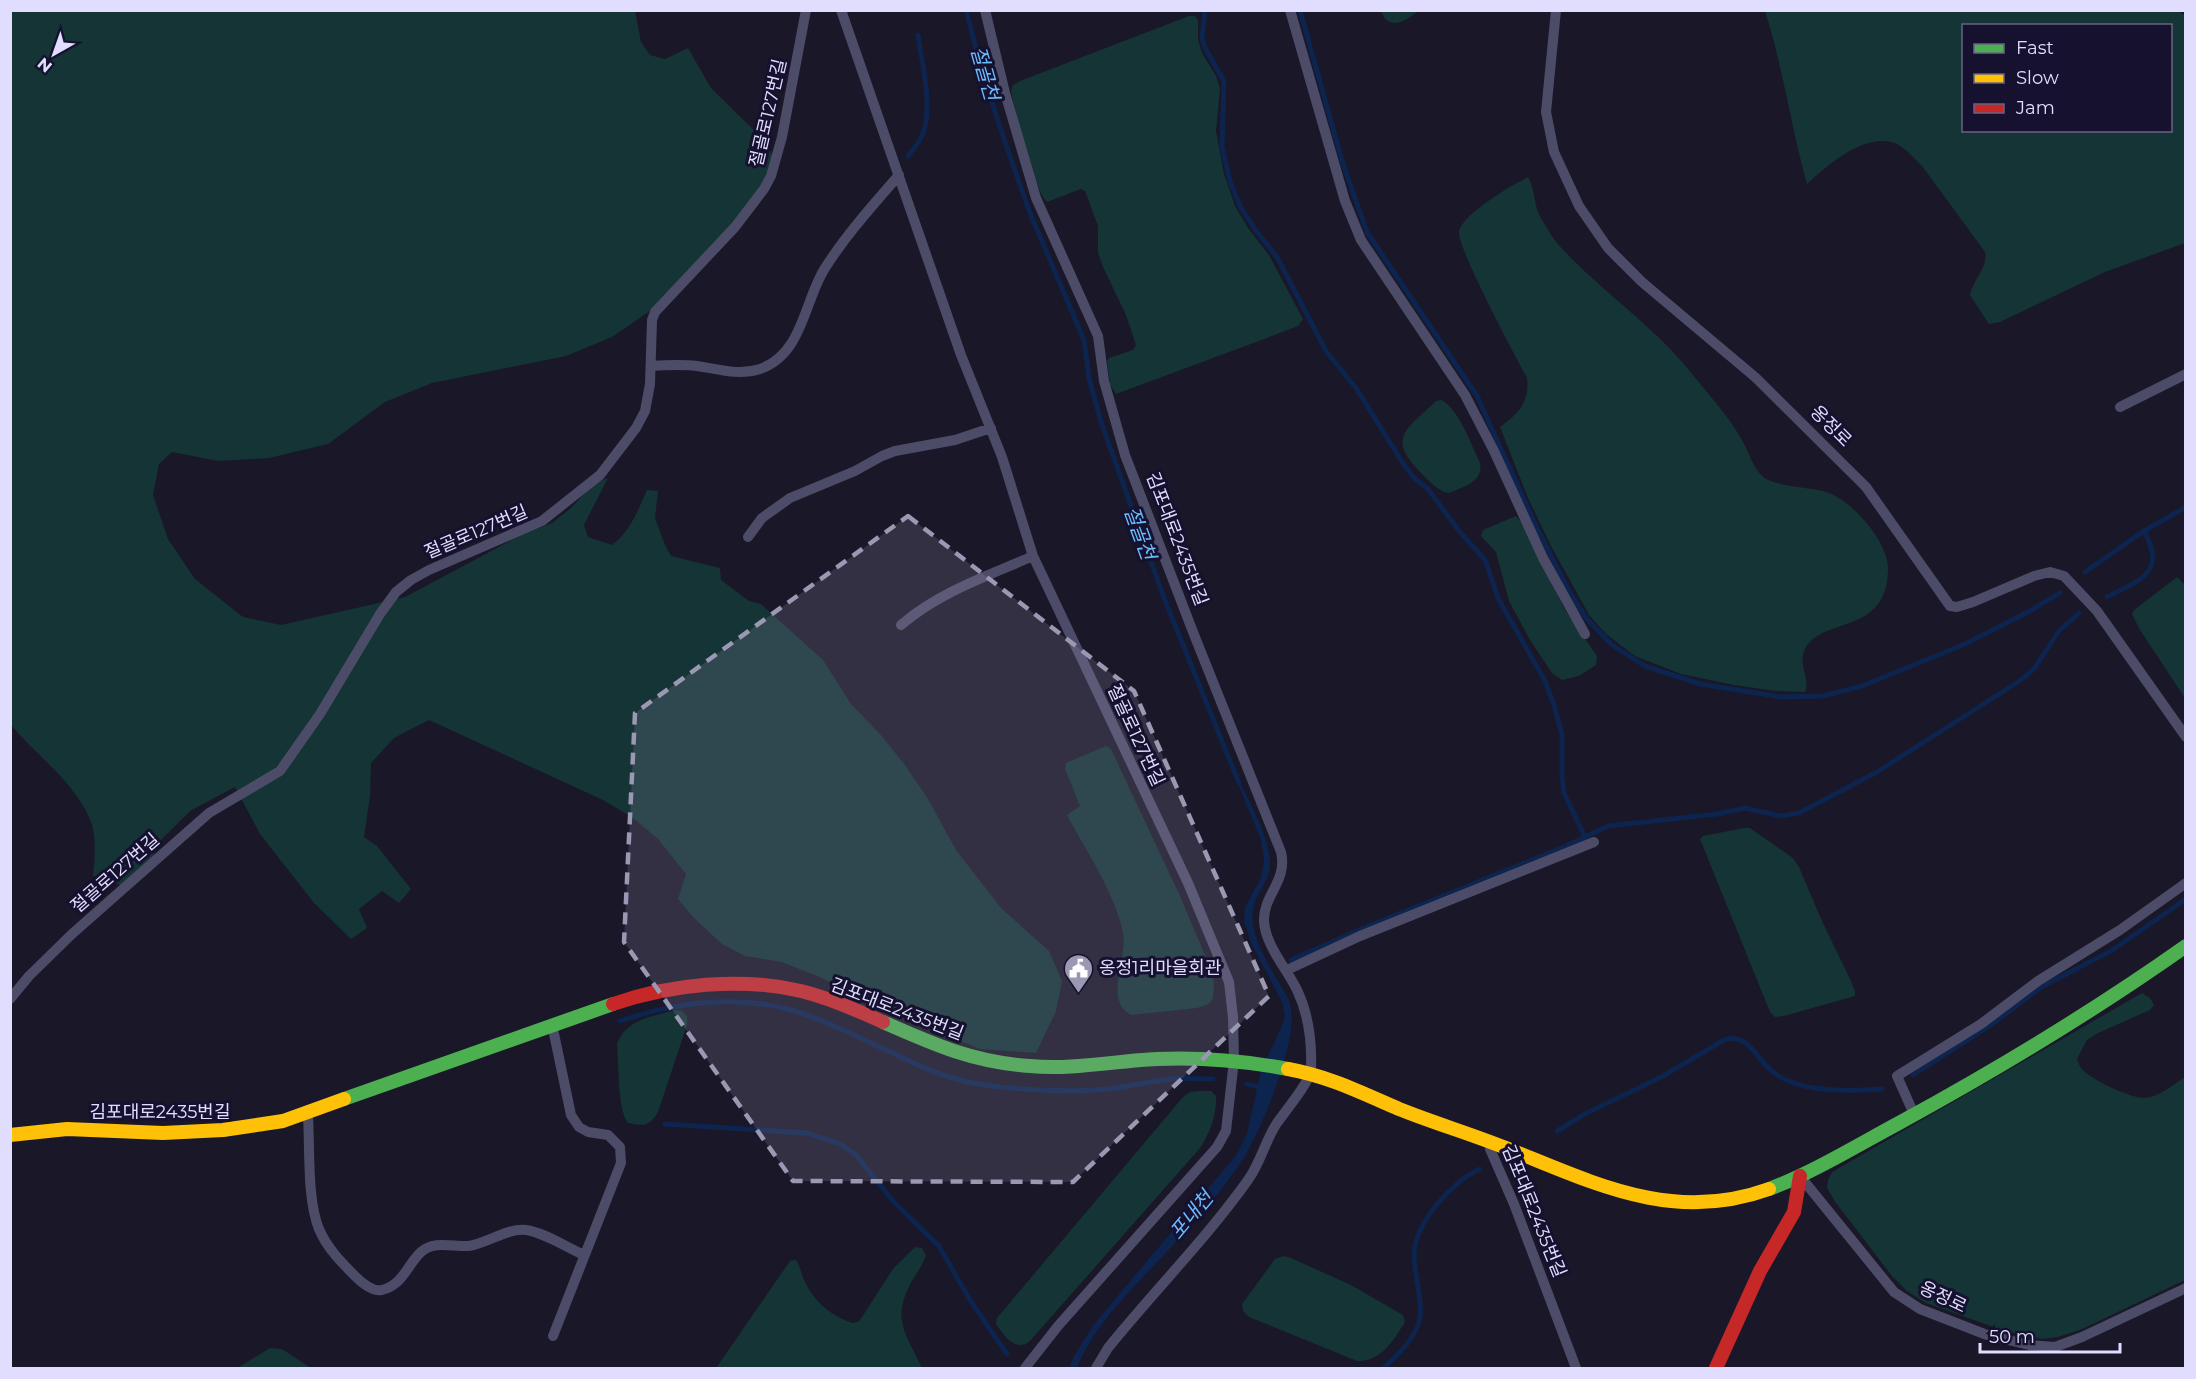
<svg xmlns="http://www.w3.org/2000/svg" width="2196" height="1379" font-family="Montserrat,'Noto Sans KR',sans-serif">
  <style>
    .green { fill: #143435; fill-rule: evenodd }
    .water { fill: #0c244e }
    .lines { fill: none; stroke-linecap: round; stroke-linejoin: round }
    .stream { stroke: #0c244e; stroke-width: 5 }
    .lane { stroke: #4d4c68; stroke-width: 10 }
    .fast { stroke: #4caf50; stroke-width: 14 }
    .slow { stroke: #ffc107; stroke-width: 14 }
    .jam { stroke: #c62828; stroke-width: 14 }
    .marked { fill: #9b98b4; fill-opacity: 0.2; stroke: #9b98b4; stroke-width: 4.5; stroke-dasharray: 12 8; stroke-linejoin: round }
    .labels { text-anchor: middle; stroke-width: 6; stroke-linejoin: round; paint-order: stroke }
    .street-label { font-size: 18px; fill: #e1ddff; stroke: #15112e }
    .poi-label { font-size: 18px; fill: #e1ddff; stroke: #15112e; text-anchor: start }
    .water-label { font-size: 20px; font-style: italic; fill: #6bbbff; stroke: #15112e }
  </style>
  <rect width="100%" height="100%" fill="#1a1728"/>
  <path class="green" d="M 10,11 L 635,11 L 641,42 L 650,55 L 665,59 L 688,48 L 711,88 L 765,141 L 773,157 L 763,184 L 734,224 L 697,265 L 650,311 L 612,337 L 566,356 L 432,383 L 385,402 L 328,444 L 269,458 L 218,461 L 172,452 L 159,464 L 153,495 L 168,539 L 195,579 L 243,617 L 281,625 L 405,597 L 523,534 L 552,523 L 571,508 L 594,483 L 608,478 L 584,525 L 588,537 L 612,545 C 631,530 637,512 647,490 L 658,491 L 655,518 L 665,545 L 671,556 L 720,568 L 721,580 L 749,601 L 761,604 L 823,660 L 851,704 L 880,734 L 905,765 L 928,799 L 956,850 L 1001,908 L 1049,951 L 1062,981 L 1056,1011 L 1036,1053 L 980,1049 L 875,1006 L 822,978 L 782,962 L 745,956 L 722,944 L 693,917 L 678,899 L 686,874 L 658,839 L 633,818 L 603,800 L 429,720 L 394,738 L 371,763 L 370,796 L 364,837 L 377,846 L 411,889 L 399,903 L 382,891 L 359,909 L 367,928 L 351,939 L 314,903 L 260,834 L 235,787 L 190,811 L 155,846 L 153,867 L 124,886 L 93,876 C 95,858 97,834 89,817 C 72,780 36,755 11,725 Z
    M 1381,11 L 1381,10 L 1418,11 C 1406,21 1389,32 1381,11 Z
    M 1765,11 L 2178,11 L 2186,16 L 2185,243 L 2105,272 L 2000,322 L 1989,324 L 1970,295 C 1973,279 1988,269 1985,252 L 1922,166 C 1914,158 1906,149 1897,144 C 1866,131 1828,165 1807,184 C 1791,127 1783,67 1765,11 ZM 1964,26 L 2170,26 L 2170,130 L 1964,130 Z
    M 1189,16 L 1195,16 L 1198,20 L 1198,40 L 1202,53 L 1216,76 L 1220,89 L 1216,131 L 1224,174 L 1235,206 L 1248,228 L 1269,255 L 1303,319 L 1298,326 L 1267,338 L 1116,394 L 1110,384 L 1107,361 L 1109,358 L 1133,350 L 1136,345 L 1126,315 L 1103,267 L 1098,253 L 1098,226 L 1085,191 L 1081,189 L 1047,202 C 1035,192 1015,110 1011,91 L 1013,85 L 1020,81 Z
    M 1528,177 C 1534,187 1534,200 1538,212 C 1542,221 1548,230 1554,239 C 1568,257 1586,272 1602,287 C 1634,315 1667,342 1693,375 C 1710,396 1729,417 1742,440 C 1749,452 1752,466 1762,476 C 1773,486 1807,487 1823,491 C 1850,497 1890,543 1888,571 C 1886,636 1822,616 1805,649 C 1797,664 1811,678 1805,692 L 1776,691 L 1734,685 L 1681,674 L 1635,656 L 1606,634 L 1589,615 L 1551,546 L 1528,498 L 1500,427 C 1518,414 1530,402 1527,378 C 1516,357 1456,246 1459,231 C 1463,214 1512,185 1528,177 Z
    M 1441,400 C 1458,407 1472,446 1480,463 C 1484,482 1463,487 1449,493 C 1439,492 1430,482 1423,475 C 1385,438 1406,430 1436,401 Z
    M 1516,516 L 1522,523 L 1565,610 L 1597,656 L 1596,665 L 1579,676 L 1562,680 L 1552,673 L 1530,640 L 1509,601 L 1496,552 L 1481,536 L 1483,530 Z
    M 2177,577 L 2185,585 L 2185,698 L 2140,630 L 2132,614 L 2134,610 Z
    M 1106,746 L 1111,749 L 1180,896 L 1207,960 L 1214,983 L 1213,998 L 1209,1004 L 1197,1008 L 1131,1015 C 1103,1000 1128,958 1123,933 C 1116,895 1085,849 1067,815 L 1080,806 L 1065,769 L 1066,763 Z
    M 1744,828 L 1750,828 L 1793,858 L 1799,867 L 1822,921 L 1850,979 L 1855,991 L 1855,996 L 1784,1016 L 1775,1017 L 1770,1012 L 1700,839 L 1703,836 Z
    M 2142,993 L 2150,998 L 2154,1005 L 2150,1010 L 2096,1034 L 2087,1040 L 2077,1059 C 2079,1064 2080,1068 2084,1071 C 2093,1080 2130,1098 2144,1098 C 2159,1097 2173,1085 2185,1077 L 2185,1280 L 2080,1330 L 2058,1337 L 2042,1339 L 2002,1330 L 1926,1303 L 1907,1291 L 1892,1276 L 1836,1203 L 1827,1188 L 1828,1180 L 1832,1172 Z
    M 676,1010 L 682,1011 L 687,1016 L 687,1025 L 658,1112 C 649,1127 644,1126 628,1123 C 617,1109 619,1063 617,1044 C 626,1019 653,1016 676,1010 Z
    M 1200,1091 L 1211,1091 L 1216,1096 C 1217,1114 1210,1132 1201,1147 L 1030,1341 C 1016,1353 1004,1336 996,1324 L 997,1318 L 1183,1097 L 1190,1092 Z
    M 915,1247 L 922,1248 L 926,1255 C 922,1268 913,1277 908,1289 C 892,1322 909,1339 922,1368 L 716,1368 L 790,1261 L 796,1260 C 801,1267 801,1275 805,1282 C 814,1302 832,1316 852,1323 L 858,1322 L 862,1317 L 893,1269 Z
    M 1283,1256 L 1291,1258 L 1351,1285 L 1403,1315 L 1405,1322 C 1393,1341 1381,1362 1357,1361 L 1249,1317 L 1243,1311 L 1242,1304 L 1275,1259 Z
    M 270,1348 L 282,1349 L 311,1368 L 237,1368 Z"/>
  <path class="water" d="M 1238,777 C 1249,803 1267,831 1270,859 C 1272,876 1261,887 1255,902 C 1243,932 1275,973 1289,1000 C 1296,1023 1288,1048 1281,1071 C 1273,1097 1258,1135 1243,1159 C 1224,1189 1199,1217 1174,1244 C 1140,1282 1096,1320 1077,1368 L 1069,1368 L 1074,1356 L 1095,1323 L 1237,1154 L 1247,1133 L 1261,1071 L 1284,1021 L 1285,1015 L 1282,1002 L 1252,945 L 1244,921 L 1245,907 L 1261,878 L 1264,860 L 1261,840 L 1236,779 Z"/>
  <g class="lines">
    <path class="stream" d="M 966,10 L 983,75 L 1006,145 L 1030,213 L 1084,340 L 1089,378 L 1101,422 L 1164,598 L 1239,783
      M 1205,10 L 1202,38 L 1204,46 L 1224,81 L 1222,147 L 1230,181 L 1240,206 L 1254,228 L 1277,257 L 1326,351 L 1356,388 L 1402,462 L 1414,478 L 1428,489 L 1459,531 L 1485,560 L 1499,600 L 1545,681 L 1554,705 L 1562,735 L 1562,777 L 1564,793 L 1585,837
      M 1300,10 L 1342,161 L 1367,232 L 1477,396 L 1535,524 L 1571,595 L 1587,619 L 1612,645 L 1645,666 L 1700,684 L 1781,697 L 1823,696 L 1862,686 L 1965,644 L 2028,612 L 2060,593
      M 908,156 C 914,149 920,142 923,133 C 933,107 922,63 918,35
      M 2085,572 L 2144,531 L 2186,507
      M 2107,597 C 2141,580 2167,572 2144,531
      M 1291,960 L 1366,927 L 1564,847 L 1608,826 L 1717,814 L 1745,808 L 1781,816 L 1799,813 L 1877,772 L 2021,680 L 2034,669 L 2059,631 L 2079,613
      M 620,1021 C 677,1002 736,994 795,1011 C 821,1019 846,1031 871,1043 C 902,1057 934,1075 968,1082 C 1008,1090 1068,1093 1109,1089 C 1130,1086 1151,1081 1172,1079 C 1185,1078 1199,1079 1213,1079
      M 1913,1075 L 1991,1025 L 2041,987 L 2111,951 L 2186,899
      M 1247,1084 L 1263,1088
      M 665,1124 L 807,1133 L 840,1144 L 856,1155 L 893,1201 L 939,1246 L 970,1300 L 1007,1354
      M 1557,1131 L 1585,1114 L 1663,1076 L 1724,1040 C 1750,1031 1757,1063 1777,1075 C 1805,1093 1850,1091 1882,1089
      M 1384,1368 C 1398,1354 1417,1338 1420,1317 C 1422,1297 1415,1277 1414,1257 C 1413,1225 1452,1181 1480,1169"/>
    <path class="lane" d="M 841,10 L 961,355 L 1002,457 L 1033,556 L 1188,883 L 1229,982 L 1233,1017 L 1234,1060 L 1226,1131 L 1217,1147 L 1058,1326 L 1025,1368
      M 985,10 L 1005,93 L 1036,198 L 1098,336 L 1104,381 L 1125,455 L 1193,632 L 1281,852 C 1288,881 1263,895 1264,921 C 1265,945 1287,969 1297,990 C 1309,1015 1312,1044 1311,1070 C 1311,1080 1284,1113 1277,1123 C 1265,1141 1261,1162 1248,1180 C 1206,1239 1154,1291 1108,1348 L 1096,1368
      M 1290,10 L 1345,201 L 1361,240 L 1465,395 L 1494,451 L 1543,558 L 1585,634
      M 1556,10 L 1546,112 L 1554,152 L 1579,206 L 1608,248 L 1642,282 L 1755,377 L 1866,487 L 1950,606 L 1957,607 L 1973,602 L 2034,576 L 2050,572 L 2064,576 L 2097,611 L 2186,737
      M 651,366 C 666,365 682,364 697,366 C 718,369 738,376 760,369 C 803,354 804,301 825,268 C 846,235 873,205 899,175
      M 2120,407 L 2186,374
      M 748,537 L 762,518 L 790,498 L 855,471 L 882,456 L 895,451 L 955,440 L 991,428
      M 901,625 C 939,592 988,576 1033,556
      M 1287,970 L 1360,936 L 1594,842
      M 10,999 L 29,976 L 72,934 L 209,813 L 280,771 L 320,714 L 380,614 L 396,592 L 411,580 L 429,570 L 542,521 L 600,475 L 636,428 L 645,411 L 650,384 L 652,320 L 655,312 L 735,227 L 764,189 L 771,176 L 782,137 L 806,10
      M 553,1029 L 571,1115 L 579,1127 L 588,1132 L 608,1135 L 620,1147 L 621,1163 L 553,1336
      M 1913,1112 L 1897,1076 L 1981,1024 L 2038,981 L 2120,930 L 2186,883
      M 308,1116 C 310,1149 307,1200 319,1229 C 327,1248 341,1262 355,1276 C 362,1283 372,1292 382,1290 C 403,1285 407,1265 421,1252 C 434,1240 453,1247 469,1246 C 488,1243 507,1228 526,1230 C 543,1232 568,1248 584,1255
      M 1490,1149 L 1514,1204 L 1576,1368
      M 1804,1181 L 1894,1292 L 1920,1309 L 1987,1335 L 2029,1345 L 2055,1347 L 2082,1337 L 2186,1288"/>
    <path class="fast" d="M 883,1022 C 935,1045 973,1062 1030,1066 C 1073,1070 1114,1061 1157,1059 C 1201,1057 1245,1061 1288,1069
      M 344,1099 L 613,1004
      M 1769,1189 C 1814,1172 1856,1146 1899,1123 C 1998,1069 2094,1011 2186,946"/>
    <path class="slow" d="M 1288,1069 C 1328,1076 1362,1093 1399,1109 C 1434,1123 1471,1134 1506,1148 C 1594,1183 1673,1224 1769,1189
      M 10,1135 L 67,1129 L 163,1133 L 223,1130 L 283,1121 L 344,1099"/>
    <path class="jam" d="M 613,1004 C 671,984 741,977 801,991 C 829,998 857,1010 883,1022
      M 1716,1368 L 1760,1271 L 1794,1212 L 1800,1176"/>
  </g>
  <path class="marked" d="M 908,516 L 1134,691 L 1269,996 L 1073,1182 L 793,1181 L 624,942 L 635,713 Z"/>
  <defs>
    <symbol id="civic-pin" viewBox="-11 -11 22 30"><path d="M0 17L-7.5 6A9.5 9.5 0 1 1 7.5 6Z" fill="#9b98b4" stroke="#15112e"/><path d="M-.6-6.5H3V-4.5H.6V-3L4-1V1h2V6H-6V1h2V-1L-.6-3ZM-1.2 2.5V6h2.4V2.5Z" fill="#fff"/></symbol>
  </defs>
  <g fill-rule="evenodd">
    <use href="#civic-pin" x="1062" y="952" width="33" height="45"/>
  </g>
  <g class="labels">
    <g class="street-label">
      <text transform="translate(768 113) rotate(-77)" y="6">절골로127번길</text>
      <text transform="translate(1831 426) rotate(45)" y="6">옹정로</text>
      <text transform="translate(476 532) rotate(-23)" y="6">절골로127번길</text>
      <text transform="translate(1177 539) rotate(69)" y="6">김포대로2435번길</text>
      <text transform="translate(1136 735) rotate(65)" y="6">절골로127번길</text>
      <text transform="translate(115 873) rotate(-41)" y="6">절골로127번길</text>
      <text transform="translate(897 1009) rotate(21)" y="6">김포대로2435번길</text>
      <text x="160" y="1118">김포대로2435번길</text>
      <text transform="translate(1534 1211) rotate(68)" y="6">김포대로2435번길</text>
      <text transform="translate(1943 1297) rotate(25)" y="6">옹정로</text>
    </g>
    <g class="poi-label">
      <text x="1099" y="974">옹정1리마을회관</text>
    </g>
    <g class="water-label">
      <text transform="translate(985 73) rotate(74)" y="7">절골천</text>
      <text transform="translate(1140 533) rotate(70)" y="7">절골천</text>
      <text transform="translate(1191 1215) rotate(-50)" y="7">포내천</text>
    </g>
  </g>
  <rect width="2196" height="1379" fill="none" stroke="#e1ddff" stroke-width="24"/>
  <rect x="1962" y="24" width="210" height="108" fill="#15112e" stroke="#676382" stroke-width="1.5"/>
  <rect x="1974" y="44" width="30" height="9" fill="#4caf50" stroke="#676382" stroke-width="1.5"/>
  <text x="2016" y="54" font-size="18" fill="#e1ddff">Fast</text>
  <rect x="1974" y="74" width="30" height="9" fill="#ffc107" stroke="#676382" stroke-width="1.5"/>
  <text x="2016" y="84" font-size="18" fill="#e1ddff">Slow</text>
  <rect x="1974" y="104" width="30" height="9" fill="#c62828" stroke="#676382" stroke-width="1.5"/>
  <text x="2016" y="114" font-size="18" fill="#e1ddff">Jam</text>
  <g transform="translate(54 54) rotate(220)" stroke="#15112e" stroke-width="4.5" paint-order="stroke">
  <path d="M0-4.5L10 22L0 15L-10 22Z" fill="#e1ddff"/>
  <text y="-9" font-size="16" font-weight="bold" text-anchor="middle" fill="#e1ddff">N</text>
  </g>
  <path d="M1980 1343v9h140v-9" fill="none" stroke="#e1ddff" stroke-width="3"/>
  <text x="1989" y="1343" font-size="18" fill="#e1ddff" stroke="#15112e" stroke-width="4.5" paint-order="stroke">50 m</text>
</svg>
